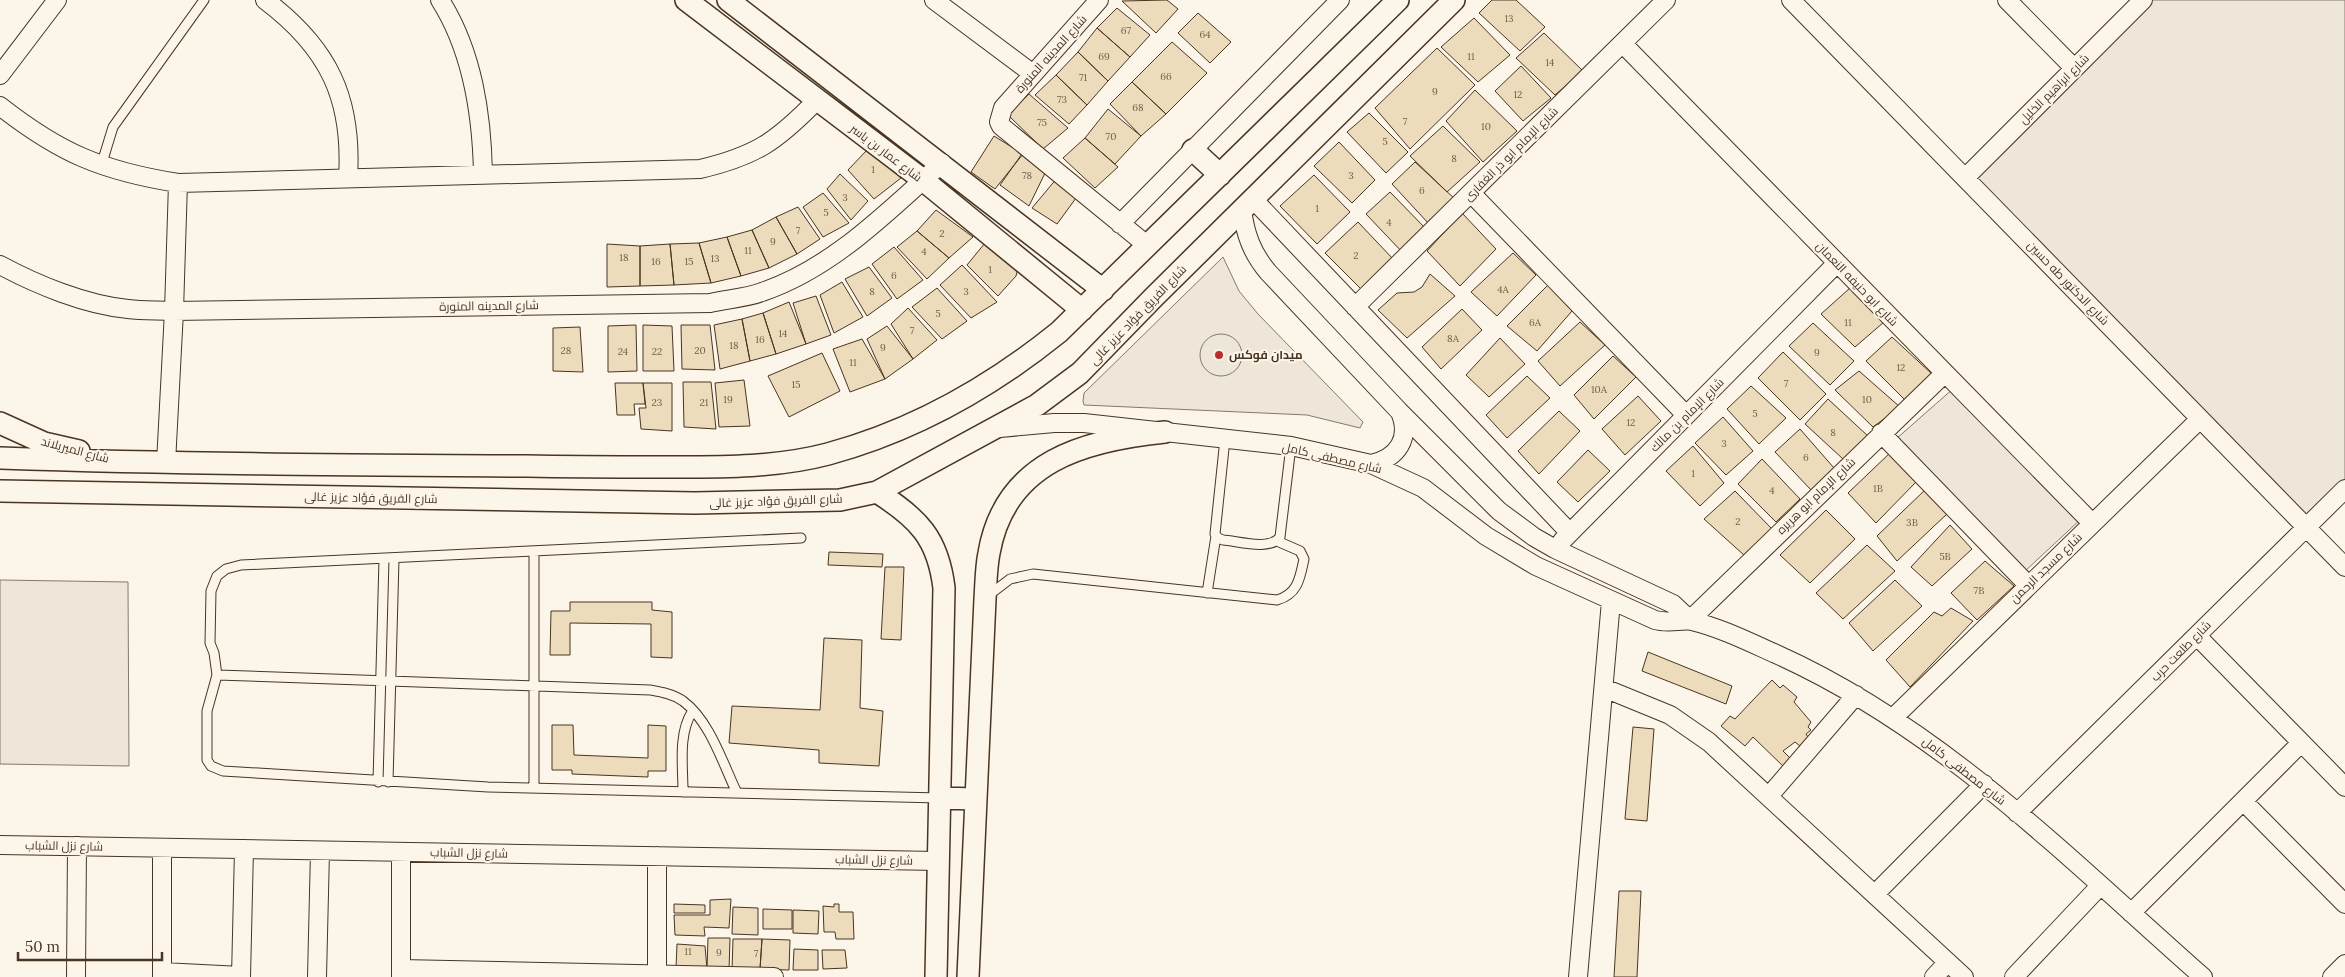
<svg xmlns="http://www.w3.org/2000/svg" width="2345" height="977" font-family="Lora,Cairo,serif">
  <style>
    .green { fill: #ede6d9; stroke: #887966 }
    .parking { fill: #ede7d9; stroke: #887966 }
    .building { fill: #ecdcbc; stroke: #4a3520 }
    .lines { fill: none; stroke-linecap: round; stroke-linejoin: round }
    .service-casing { stroke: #4a3520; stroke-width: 11 }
    .minor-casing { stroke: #4a3520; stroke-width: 20 }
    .tertiary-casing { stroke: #4a3520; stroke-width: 24 }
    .service { stroke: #fbf6e9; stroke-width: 9 }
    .minor { stroke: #fbf6e9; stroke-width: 18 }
    .tertiary { stroke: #fbf6e9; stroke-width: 21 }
    .poi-dot { fill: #c62828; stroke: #fbf6e9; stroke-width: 2 }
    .labels { text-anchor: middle; stroke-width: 4; stroke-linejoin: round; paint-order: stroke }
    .number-label { font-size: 10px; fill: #725f47 }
    .street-label { font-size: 12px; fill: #4a3520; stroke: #fbf6e9 }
    .poi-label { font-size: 12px; font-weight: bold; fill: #4a3520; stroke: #fbf6e9; text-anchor: start }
  </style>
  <rect width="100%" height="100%" fill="#fbf6e9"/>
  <path class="green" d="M 2143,0 L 2345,0 L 2345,489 L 2307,527 L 1965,178 Z
    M 1223,257 L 1239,291 L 1258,314 L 1363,422 L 1360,428 L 1307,415 L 1084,405 L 1083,401 L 1084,393 Z
    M 1955,387 L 2082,518 L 2023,573 L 1896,439 Z
    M 0,580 L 128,582 L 129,766 L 0,764 Z"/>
  <path class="parking" d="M1200 355a21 21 0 1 1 42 0a21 21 0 1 1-42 0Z"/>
  <path class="building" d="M 1167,0 L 1178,9 L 1156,33 L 1122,1 Z
    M 1492,0 L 1516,0 L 1545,27 L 1520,51 L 1479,13 Z
    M 1117,8 L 1150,35 L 1130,57 L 1097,28 Z
    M 1198,13 L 1231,42 L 1210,63 L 1178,33 Z
    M 1474,18 L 1510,55 L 1478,82 L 1441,47 Z
    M 1097,28 L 1130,57 L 1108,81 L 1078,52 Z
    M 1544,33 L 1583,71 L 1555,95 L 1516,58 Z
    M 1172,42 L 1207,73 L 1166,114 L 1132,82 Z
    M 1437,48 L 1475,85 L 1410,149 L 1375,108 Z
    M 1078,52 L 1108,81 L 1087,105 L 1056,75 Z
    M 1521,66 L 1551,98 L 1523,121 L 1495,91 Z
    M 1056,75 L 1087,105 L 1069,124 L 1035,95 Z
    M 1132,82 L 1166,114 L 1141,136 L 1110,104 Z
    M 1475,90 L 1517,131 L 1483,162 L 1446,121 Z
    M 1029,94 L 1068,128 L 1043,149 L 1008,115 Z
    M 1108,109 L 1141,136 L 1115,164 L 1085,138 Z
    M 1369,113 L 1408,152 L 1386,173 L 1347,132 Z
    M 1443,126 L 1480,162 L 1447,192 L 1410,156 Z
    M 994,136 L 1023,154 L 995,189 L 971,172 Z
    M 1085,138 L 1118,167 L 1095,188 L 1063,158 Z
    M 1339,142 L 1375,180 L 1352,203 L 1314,166 Z
    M 867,150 L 901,178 L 874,199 L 848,170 Z
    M 1024,151 L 1047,169 L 1029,206 L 1000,185 Z
    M 1415,162 L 1456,200 L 1429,224 L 1392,184 Z
    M 840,174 L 868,201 L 851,220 L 827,189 Z
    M 1314,175 L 1350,212 L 1317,244 L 1280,206 Z
    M 1058,177 L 1079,194 L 1057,224 L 1032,208 Z
    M 1390,192 L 1428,231 L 1404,254 L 1366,214 Z
    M 823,193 L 849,223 L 823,237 L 803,207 Z
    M 798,207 L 820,239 L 797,254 L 776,217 Z
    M 936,210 L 973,237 L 949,258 L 917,231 Z
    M 1462,213 L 1496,249 L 1460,286 L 1427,251 Z
    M 776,217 L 797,254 L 769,268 L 752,230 Z
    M 1358,222 L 1394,260 L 1364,292 L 1325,253 Z
    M 752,230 L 769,268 L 741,276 L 727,237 Z
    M 917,231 L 949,258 L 927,279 L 897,247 Z
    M 727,237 L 741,276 L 711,283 L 699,243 Z
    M 699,243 L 711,283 L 674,285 L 670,244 Z
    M 985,243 L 1019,265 L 1016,276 L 998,296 L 967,265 Z
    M 607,244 L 640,246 L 640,286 L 607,287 Z
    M 670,244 L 674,285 L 640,286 L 640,246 Z
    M 894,247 L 923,280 L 897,299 L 872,264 Z
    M 1513,253 L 1536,275 L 1497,316 L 1471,292 Z
    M 962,265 L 997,302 L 971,318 L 940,285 Z
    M 869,267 L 892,298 L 867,316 L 845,279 Z
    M 1430,274 L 1455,296 L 1407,338 L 1378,310 L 1397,293 L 1414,292 L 1422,287 Z
    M 842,282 L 863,317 L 834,333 L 820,295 Z
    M 1548,285 L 1572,311 L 1537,351 L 1507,326 Z
    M 937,288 L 967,321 L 942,339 L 912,307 Z
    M 1850,288 L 1884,322 L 1855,347 L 1821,314 Z
    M 816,296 L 831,335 L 806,344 L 793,303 Z
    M 789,302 L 806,344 L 776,354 L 763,313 Z
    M 908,308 L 937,340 L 913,359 L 891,324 Z
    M 1462,309 L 1482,330 L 1441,369 L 1422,347 Z
    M 763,313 L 776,354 L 750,361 L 742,319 Z
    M 742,319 L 750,361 L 720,369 L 714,325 Z
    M 1580,322 L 1605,345 L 1560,386 L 1538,361 Z
    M 1813,323 L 1854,361 L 1830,385 L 1789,346 Z
    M 636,325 L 637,371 L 608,372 L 608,326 Z
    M 643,325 L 672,326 L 674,371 L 643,371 Z
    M 681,325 L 710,325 L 715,370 L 682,369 Z
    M 887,326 L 913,359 L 885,379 L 867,339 Z
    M 580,327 L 583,372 L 553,371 L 553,328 Z
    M 1892,337 L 1932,374 L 1905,400 L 1866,361 Z
    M 1500,338 L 1525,364 L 1489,397 L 1466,375 Z
    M 862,339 L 885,379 L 850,392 L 833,349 Z
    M 1783,352 L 1826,394 L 1800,420 L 1758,378 Z
    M 822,353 L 840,391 L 789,417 L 768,376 Z
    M 1613,356 L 1636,377 L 1594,419 L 1574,395 Z
    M 1859,371 L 1900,407 L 1873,427 L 1835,390 Z
    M 1527,376 L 1550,398 L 1507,438 L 1486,415 Z
    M 744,380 L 750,426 L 719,427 L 715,383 Z
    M 683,382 L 711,382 L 716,429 L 684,427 Z
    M 615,383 L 643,383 L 645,404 L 634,404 L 635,415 L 617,415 Z
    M 643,383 L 672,383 L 672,431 L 641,429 L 639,408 L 646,408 Z
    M 1751,386 L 1786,418 L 1759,444 L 1727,409 Z
    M 1638,396 L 1661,421 L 1625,455 L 1602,429 Z
    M 1828,399 L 1869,437 L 1843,459 L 1805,424 Z
    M 1559,411 L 1580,431 L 1539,474 L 1518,451 Z
    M 1723,417 L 1753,451 L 1726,475 L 1695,443 Z
    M 1800,429 L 1834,468 L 1812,491 L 1775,452 Z
    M 1693,446 L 1724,483 L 1700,506 L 1666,471 Z
    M 1588,450 L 1610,471 L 1578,502 L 1557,482 Z
    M 1891,452 L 1918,480 L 1876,523 L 1848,493 Z
    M 1762,459 L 1800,499 L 1776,522 L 1738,484 Z
    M 1926,489 L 1948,513 L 1897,561 L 1877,536 Z
    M 1735,491 L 1772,529 L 1745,556 L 1704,519 Z
    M 1826,510 L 1855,539 L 1810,583 L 1780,555 Z
    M 1950,525 L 1972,549 L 1932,586 L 1911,567 Z
    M 1867,545 L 1895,571 L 1843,619 L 1816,593 Z
    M 829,552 L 883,554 L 882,567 L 828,565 Z
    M 1985,561 L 2014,586 L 1977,620 L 1951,593 Z
    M 885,567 L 904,567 L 901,640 L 881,639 Z
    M 1895,580 L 1922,606 L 1873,651 L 1849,623 Z
    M 570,602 L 652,602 L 652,610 L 672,612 L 672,658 L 651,657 L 651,624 L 570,623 L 570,655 L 550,655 L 551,611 L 570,611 Z
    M 1951,608 L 1973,621 L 1910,687 L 1886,660 L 1934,612 L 1942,616 Z
    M 824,638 L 862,640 L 860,708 L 883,711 L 879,766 L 819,763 L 819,750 L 729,743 L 732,706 L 820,710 Z
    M 1648,652 L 1732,686 L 1726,704 L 1642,671 Z
    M 1772,680 L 1780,688 L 1783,685 L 1797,697 L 1794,702 L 1811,722 L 1808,727 L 1811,730 L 1806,734 L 1808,737 L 1800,746 L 1795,742 L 1783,751 L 1793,761 L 1785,768 L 1753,737 L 1745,746 L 1721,726 L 1730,716 L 1735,719 Z
    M 552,725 L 573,725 L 574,755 L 648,758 L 648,725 L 666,726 L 666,771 L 648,771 L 648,777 L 572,774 L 572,770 L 552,770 Z
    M 1633,727 L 1654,729 L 1647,821 L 1625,819 Z
    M 1619,891 L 1641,891 L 1637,977 L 1614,977 Z
    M 731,899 L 729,928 L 704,927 L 705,936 L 675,935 L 674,915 L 710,915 L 710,900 Z
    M 674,904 L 705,905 L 705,913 L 674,913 Z
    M 834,904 L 839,904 L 839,912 L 853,912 L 854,939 L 836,939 L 835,932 L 824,932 L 823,906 L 834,907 Z
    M 733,907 L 758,908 L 758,935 L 732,934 Z
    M 763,909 L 792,910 L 792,929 L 763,929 Z
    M 793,910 L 819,911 L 818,934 L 793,933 Z
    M 708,938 L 730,938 L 729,970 L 707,969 Z
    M 733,939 L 762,939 L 760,969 L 732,970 Z
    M 762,939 L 790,940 L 789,970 L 760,969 Z
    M 677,944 L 705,946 L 707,969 L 676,968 Z
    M 794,949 L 818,950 L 818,970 L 793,970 Z
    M 822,950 L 845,950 L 847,968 L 823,969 Z"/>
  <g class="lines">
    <defs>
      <path id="service" d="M 101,166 L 113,127 L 204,0
        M 1225,439 L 1215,534 L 1218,538 L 1223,540 C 1238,541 1270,551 1280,537 L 1291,446
        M 801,538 L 241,565 L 226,569 L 217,576 L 211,591 L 210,643 L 214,653 L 217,675 L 207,711 L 207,760 L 211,766 L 223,771 L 488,787 L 940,798
        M 534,552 L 534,788
        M 1207,593 L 1216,536
        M 989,595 L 1010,579 L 1033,574 L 1277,600 C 1298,594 1300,578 1304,559 L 1300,551 L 1277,541
        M 217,675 L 650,690 C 661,692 673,694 683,701 C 710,721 723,764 737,793
        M 378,782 L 384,559
        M 388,782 L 394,559
        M 683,792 C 683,766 678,734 692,712"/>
      <path id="minor" d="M 265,0 C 329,48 353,99 348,178
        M 440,0 C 473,52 482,115 483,175
        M 934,0 L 1033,74
        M 1099,0 L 1003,108 L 999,122 L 1001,126 L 1148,246
        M 1791,0 L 2345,567
        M 2007,0 L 2074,68
        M 1623,44 L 2092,523
        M 0,75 L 57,0
        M 0,106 C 60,153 102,171 178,183 L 700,169 C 756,156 777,141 817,100
        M 1965,178 L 2143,0
        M 1471,193 L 1686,415
        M 1253,199 L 1570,533
        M 1242,209 C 1245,234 1252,253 1268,272 L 1399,411 L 1499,511 L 1534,537 L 1555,549 L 1673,604 L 1690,620
        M 1120,224 L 1340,0
        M 0,265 C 37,285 86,305 128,309 C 143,311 159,310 174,311 L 710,303 C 727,299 746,298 762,292 C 833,268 887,212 942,163
        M 1355,307 L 1666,0
        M 1000,428 L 1054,423 L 1084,423 L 1291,446 L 1371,464 L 1423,488 L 1486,536 L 1536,566 L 1655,620 C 1669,624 1682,619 1692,621 C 1721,628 1749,642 1776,654 C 1941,728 2069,859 2203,977
        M 1881,433 L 2028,585
        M 166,463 L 174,311 L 178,183
        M 1371,464 C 1398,458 1411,438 1400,412
        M 1562,541 L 1837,263
        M 1690,620 L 1945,373
        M 2197,636 L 2345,787
        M 1604,688 L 1670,715 L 1709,742 L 1964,977
        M 1893,718 L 2200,419
        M 1769,796 L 1856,695
        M 2243,801 L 2345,904
        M 2017,813 L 2345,489
        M 0,845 L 938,861
        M 162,848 L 162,977
        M 657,856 L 657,974
        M 1875,894 L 1984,784
        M 2131,913 L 2301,743
        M 401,969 L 774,977
        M 162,972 L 241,976
        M 76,977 L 77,846
        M 241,977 L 244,849
        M 317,977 L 320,851
        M 401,977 L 401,852
        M 1578,977 L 1611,601
        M 1934,977 L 1948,962
        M 2014,977 L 2100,886
        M 2332,977 L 2345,964"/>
      <path id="tertiary" d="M 686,0 L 923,180 L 1082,310
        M 728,0 L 1103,290
        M 1193,150 L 1220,175
        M 0,423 L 44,443 L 79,451
        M 0,458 C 176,464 351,465 527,466 C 573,467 618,467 664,467 C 718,467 775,468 828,454 C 913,431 991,387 1059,332 L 1398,0
        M 0,491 L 695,503 L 840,500 L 877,492 L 1037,405 L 1080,373 L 1153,298 L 1454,0
        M 877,492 C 918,518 938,538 944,588 L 936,977
        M 940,798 L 976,799
        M 968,977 L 985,599 C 986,584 986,568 989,553 C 1005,461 1085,440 1165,432"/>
    </defs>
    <use href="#service" class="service-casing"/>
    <use href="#minor" class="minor-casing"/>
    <use href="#tertiary" class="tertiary-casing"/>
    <use href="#service" class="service"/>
    <use href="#minor" class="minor"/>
    <use href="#tertiary" class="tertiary"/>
  </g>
  <circle class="poi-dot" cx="1219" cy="355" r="5"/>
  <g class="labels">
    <g class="number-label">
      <text x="1509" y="22">13</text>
      <text x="1126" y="34">67</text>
      <text x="1205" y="38">64</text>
      <text x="1104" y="60">69</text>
      <text x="1471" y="60">11</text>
      <text x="1550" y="66">14</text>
      <text x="1166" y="80">66</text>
      <text x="1083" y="81">71</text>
      <text x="1435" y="95">9</text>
      <text x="1518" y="98">12</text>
      <text x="1062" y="103">73</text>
      <text x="1138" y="111">68</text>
      <text x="1405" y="125">7</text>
      <text x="1042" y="126">75</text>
      <text x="1486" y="130">10</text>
      <text x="1111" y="140">70</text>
      <text x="1385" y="145">5</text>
      <text x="1454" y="162">8</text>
      <text x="873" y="173">1</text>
      <text x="1027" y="179">78</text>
      <text x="1351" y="179">3</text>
      <text x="1422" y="194">6</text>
      <text x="845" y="201">3</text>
      <text x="1317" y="212">1</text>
      <text x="826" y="216">5</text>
      <text x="1389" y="226">4</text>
      <text x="798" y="234">7</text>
      <text x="942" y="237">2</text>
      <text x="773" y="245">9</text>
      <text x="748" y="254">11</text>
      <text x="924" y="255">4</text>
      <text x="1356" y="259">2</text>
      <text x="624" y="261">18</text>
      <text x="715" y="262">13</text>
      <text x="656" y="265">16</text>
      <text x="689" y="265">15</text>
      <text x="990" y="273">1</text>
      <text x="894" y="279">6</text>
      <text x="1503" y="293">4A</text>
      <text x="872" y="295">8</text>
      <text x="966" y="295">3</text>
      <text x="938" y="317">5</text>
      <text x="1535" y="326">6A</text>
      <text x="1848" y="326">11</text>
      <text x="912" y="334">7</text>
      <text x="783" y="337">14</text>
      <text x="1453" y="342">8A</text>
      <text x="760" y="343">16</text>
      <text x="734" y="349">18</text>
      <text x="883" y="351">9</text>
      <text x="566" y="354">28</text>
      <text x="700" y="354">20</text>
      <text x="623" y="355">24</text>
      <text x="657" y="355">22</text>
      <text x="1817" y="356">9</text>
      <text x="853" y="366">11</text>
      <text x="1901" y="371">12</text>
      <text x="1786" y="387">7</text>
      <text x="796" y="388">15</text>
      <text x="1599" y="393">10A</text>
      <text x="728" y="403">19</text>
      <text x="1867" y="403">10</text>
      <text x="657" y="406">23</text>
      <text x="704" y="406">21</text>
      <text x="1755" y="417">5</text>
      <text x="1631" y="426">12</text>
      <text x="1833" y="436">8</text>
      <text x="1724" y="447">3</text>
      <text x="1806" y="461">6</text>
      <text x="1693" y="477">1</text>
      <text x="1878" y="492">1B</text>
      <text x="1772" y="494">4</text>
      <text x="1738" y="525">2</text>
      <text x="1912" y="526">3B</text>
      <text x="1945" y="560">5B</text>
      <text x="1979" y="594">7B</text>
      <text x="688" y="955">11</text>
      <text x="719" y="956">9</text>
      <text x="756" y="957">7</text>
    </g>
    <g class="street-label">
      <text transform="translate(1051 54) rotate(-48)" y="4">شارع المدينه المنورة</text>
      <text transform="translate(2054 89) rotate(-45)" y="4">شارع ابراهيم الخليل</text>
      <text transform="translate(886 153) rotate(37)" y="4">شارع عمار بن ياسر</text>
      <text transform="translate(1511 154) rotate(-45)" y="4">شارع الإمام ابو ذر الغفارى</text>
      <text transform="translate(2068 283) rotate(46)" y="4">شارع الدكتور طه حسين</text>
      <text transform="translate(1857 284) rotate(46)" y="4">شارع ابو حنيفه النعمان</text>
      <text transform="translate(489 306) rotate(-1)" y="4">شارع المدينه المنورة</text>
      <text transform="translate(1138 315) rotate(-46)" y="4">شارع الفريق فؤاد عزيز غالى</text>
      <text transform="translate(1687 415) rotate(-45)" y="4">شارع الإمام بن مالك</text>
      <text transform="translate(75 450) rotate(15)" y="4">شارع الميريلاند</text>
      <text transform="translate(1332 458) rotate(13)" y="4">شارع مصطفى كامل</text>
      <text transform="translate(1816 496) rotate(-44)" y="4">شارع الإمام ابو هريره</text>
      <text transform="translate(371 498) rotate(1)" y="4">شارع الفريق فؤاد عزيز غالى</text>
      <text transform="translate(776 501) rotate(-2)" y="4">شارع الفريق فؤاد عزيز غالى</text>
      <text transform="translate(2046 568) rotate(-44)" y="4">شارع مسجد الرحمن</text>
      <text transform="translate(2181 651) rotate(-45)" y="4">شارع طلعت حرب</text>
      <text transform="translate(1964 771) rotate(38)" y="4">شارع مصطفى كامل</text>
      <text transform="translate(64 846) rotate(1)" y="4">شارع نزل الشباب</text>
      <text transform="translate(469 853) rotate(1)" y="4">شارع نزل الشباب</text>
      <text transform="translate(874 860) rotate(1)" y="4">شارع نزل الشباب</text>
    </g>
    <g class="poi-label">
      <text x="1229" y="359">ميدان فوكس</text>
    </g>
  </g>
  <path d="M18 952v8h144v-8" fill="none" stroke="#4a3520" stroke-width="2.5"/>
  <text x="25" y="952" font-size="15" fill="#4a3520" stroke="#fbf6e9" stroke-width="4" paint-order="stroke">50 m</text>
</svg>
